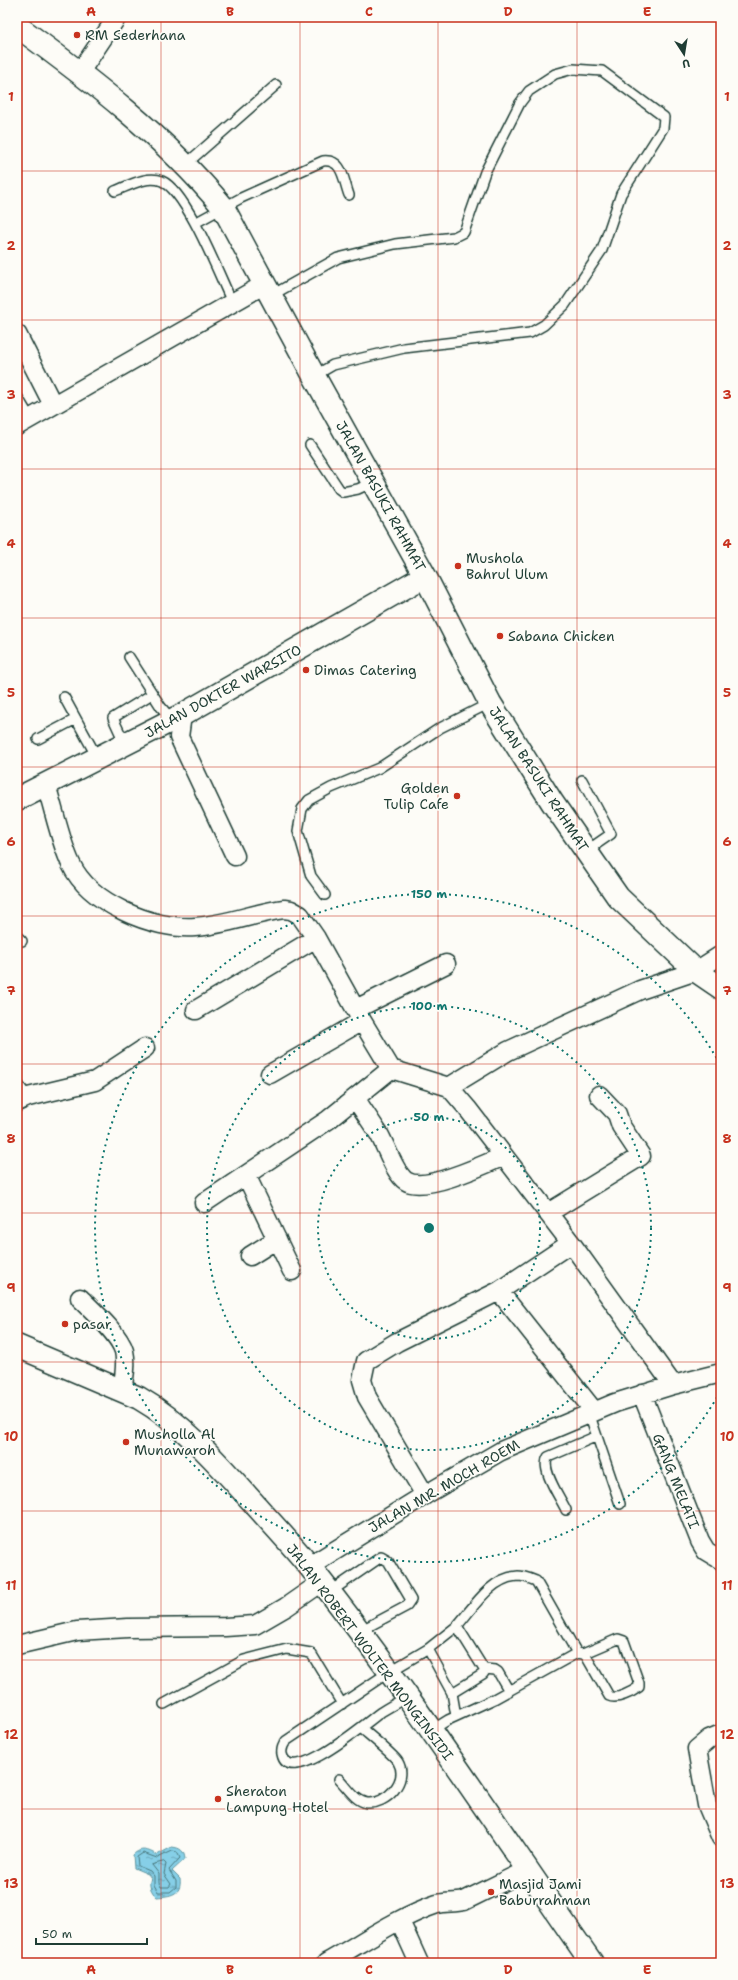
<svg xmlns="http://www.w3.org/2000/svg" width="738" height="1980" font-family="'Shantell Sans',sans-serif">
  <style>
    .water { fill: url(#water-ripples); stroke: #5d959f }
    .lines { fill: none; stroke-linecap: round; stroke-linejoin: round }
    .shore { stroke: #48777c; stroke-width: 1 }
    .lane-casing { stroke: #1f3d34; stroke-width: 12 }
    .street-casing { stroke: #1f3d34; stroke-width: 21 }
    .secondary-casing { stroke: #1f3d34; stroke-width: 25 }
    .highway-casing { stroke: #1f3d34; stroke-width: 25 }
    .lane { stroke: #fdfcf7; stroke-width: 9 }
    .street { stroke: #fdfcf7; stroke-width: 18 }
    .secondary { stroke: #fdfcf7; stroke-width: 22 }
    .highway { stroke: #fdfcf7; stroke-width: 22 }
    .grid { fill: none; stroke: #c8321e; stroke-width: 1; stroke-opacity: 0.55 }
    .ring { fill: none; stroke: #0f766e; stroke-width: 2; stroke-dasharray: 2 4 }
    .poi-dot { fill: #c8321e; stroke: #fdfcf7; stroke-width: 1.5 }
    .labels { text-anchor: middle; stroke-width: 3.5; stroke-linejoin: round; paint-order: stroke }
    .poi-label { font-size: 14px; fill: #1f3d34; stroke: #fdfcf7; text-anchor: start }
    .street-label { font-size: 14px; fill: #1f3d34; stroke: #fdfcf7 }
    .centre { fill: #0f766e; stroke: #fdfcf7; stroke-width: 2 }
    .ring-label { font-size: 12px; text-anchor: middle; font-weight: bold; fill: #0f766e; stroke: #fdfcf7; stroke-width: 3.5; stroke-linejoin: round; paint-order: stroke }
    .neatline { fill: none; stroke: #c8321e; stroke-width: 1.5 }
    .grid-label { font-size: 13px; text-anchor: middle; font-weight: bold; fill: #c8321e }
  </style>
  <defs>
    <pattern id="water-ripples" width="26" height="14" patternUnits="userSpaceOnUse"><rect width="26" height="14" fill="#86cfe7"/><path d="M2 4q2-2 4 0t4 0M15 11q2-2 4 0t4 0" fill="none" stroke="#6da9bc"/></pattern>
  </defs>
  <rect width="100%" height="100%" fill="#fdfcf7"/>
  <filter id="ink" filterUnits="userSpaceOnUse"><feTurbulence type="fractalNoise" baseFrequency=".025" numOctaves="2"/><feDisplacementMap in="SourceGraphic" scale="8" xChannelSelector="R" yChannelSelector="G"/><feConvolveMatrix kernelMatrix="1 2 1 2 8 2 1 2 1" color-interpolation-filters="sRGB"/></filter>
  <g filter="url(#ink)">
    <path class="water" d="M 172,1847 C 181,1848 184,1851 185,1859 L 172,1871 L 180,1879 C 182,1895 170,1896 157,1897 C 151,1892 148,1885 151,1878 L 148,1874 L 134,1868 L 133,1855 C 141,1847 148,1850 157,1855 Z"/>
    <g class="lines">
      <path class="shore" d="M 173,1851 L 177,1852 L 180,1858 L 169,1870 L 176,1881 L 176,1887 L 170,1892 L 158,1892 L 154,1885 L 154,1876 L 150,1871 L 138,1866 L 137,1857 L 143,1853 L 157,1858 Z
        M 164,1862 L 166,1864 L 164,1874 L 171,1884 L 169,1887 L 161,1887 L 159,1883 L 159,1874 L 152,1865 Z"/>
      <defs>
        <path id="lane" d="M 185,165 L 276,85
          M 115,191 C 128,186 147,175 162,181 C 187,192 219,275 232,302
          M 195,223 L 241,198 L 323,161 C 343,159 343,179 349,195
          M 272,295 L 338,258 L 395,244 L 454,237 L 464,232 L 485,172 L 520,103 L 529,91 L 555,74 L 573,69 L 602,71 L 664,117 L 663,128 L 621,194 L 602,250 L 565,305 L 544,325 L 530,333 L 404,348 L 333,365 L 314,376
          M 17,396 L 30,418
          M 310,445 L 339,489 L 343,492 L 358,489 L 373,482
          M 129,657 L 161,707 L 172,720
          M 64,697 L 98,759
          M 38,739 L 76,719
          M 125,744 L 113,718 L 152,694
          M 582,780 L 611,834 L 585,852
          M 325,895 L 311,876 L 298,831 L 302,809 L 309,800 L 331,788 L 379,768 L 440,728 L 490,703
          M 17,936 L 22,941
          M 17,1083 L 28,1097
          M 589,1413 L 620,1504
          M 566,1510 C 560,1497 540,1469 548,1457 L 597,1436
          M 330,1592 L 381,1557 L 388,1561 L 411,1600 L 407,1606 L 360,1631
          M 457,1626 C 473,1608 491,1577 518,1576 C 524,1576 531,1579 536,1581 L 577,1653
          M 428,1649 L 452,1693 L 456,1716
          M 485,1669 L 495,1670 L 498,1672 L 509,1691
          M 407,1697 C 398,1702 389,1707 381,1712 C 368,1721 289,1790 282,1754 C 281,1749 283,1745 286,1741 L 389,1672 L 428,1649 L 457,1626 L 485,1671 L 483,1674 L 452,1693
          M 164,1704 L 244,1660 L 287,1649 L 311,1653 L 342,1704
          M 432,1730 L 448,1720 L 494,1699 L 577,1653 L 583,1654 L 586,1656 L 609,1696 C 617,1700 632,1692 639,1687 L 639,1683 L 624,1641 L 618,1639 L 583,1654
          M 339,1779 C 347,1787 355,1801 367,1803 C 386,1805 409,1781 398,1762 C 394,1755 369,1735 361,1728"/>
        <path id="street" d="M 80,72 L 117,17
          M 17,334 L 53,405
          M 17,426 L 265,284
          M 182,715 L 179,737 L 235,856
          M 46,785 C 54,809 60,841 71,864 C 89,903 153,930 195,927 C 225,925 255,913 284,909 L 291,910 L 300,915 L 316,938 L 362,1021 L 391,1069 L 449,1087 L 467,1108 L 571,1243 L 673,1385
          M 356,1009 L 446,964
          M 196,1010 L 316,938
          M 270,1074 L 362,1021
          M 449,1087 L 508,1051 L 640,990 L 696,971 L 721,955
          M 355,1098 C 363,1110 371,1122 379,1134 C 386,1146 395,1174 406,1181 C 424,1193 486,1164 504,1156
          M 17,1102 L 28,1097 L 95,1081 L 145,1048
          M 246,1175 L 292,1271
          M 204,1203 L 328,1120 L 391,1069
          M 548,1213 L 641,1156 L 621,1126 L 617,1114 L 599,1095
          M 250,1256 L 277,1239
          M 499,1291 L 594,1411
          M 80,1298 C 93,1311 119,1334 124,1351 C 127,1364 124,1378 122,1391
          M 642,1394 L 700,1541 L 706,1551 L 721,1560
          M 425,1495 L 367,1397 L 362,1380 L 366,1361 L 397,1342 L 499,1291 L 571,1243
          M 310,1566 L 425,1495 L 501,1451 L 615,1403 L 673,1385 L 721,1373
          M 17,1645 L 77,1631 L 128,1628 L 225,1627 L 255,1625 L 286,1607 L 322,1582
          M 721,1734 L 709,1739 L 697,1749 L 707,1805 L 721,1838
          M 400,1921 L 419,1963
          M 326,1963 C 362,1943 398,1917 437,1904 C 446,1902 455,1903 464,1901 L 527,1870"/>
        <path id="secondary" d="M 17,26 C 91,80 164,136 223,207 L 314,376 L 425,576 L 490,703 L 552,802 L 618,897 L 696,971 L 721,988
          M 17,799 L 182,715 L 425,576"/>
        <path id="highway" d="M 17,1346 L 139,1398 C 186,1425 223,1469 259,1509 C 276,1528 294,1547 310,1567 C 411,1694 499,1830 592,1963"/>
      </defs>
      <use href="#lane" class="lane-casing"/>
      <use href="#street" class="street-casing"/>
      <use href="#secondary" class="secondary-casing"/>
      <use href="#highway" class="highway-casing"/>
      <use href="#lane" class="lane"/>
      <use href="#street" class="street"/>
      <use href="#secondary" class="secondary"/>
      <use href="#highway" class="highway"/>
    </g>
  </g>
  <path class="grid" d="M 161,17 L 161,1963M 300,17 L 300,1963M 438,17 L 438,1963M 577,17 L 577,1963M 17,171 L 721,171M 17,320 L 721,320M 17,469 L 721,469M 17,618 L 721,618M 17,767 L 721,767M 17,916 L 721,916M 17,1064 L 721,1064M 17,1213 L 721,1213M 17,1362 L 721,1362M 17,1511 L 721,1511M 17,1660 L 721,1660M 17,1809 L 721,1809"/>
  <g class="ring">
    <circle cx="429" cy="1228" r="111"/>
    <circle cx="429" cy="1228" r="222"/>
    <path d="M720 1392A334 334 0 1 1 720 1064"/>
  </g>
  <g class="poi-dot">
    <circle cx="77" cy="35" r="4"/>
    <circle cx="458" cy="566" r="4"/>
    <circle cx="500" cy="636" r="4"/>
    <circle cx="306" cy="670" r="4"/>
    <circle cx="457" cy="796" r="4"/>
    <circle cx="65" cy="1324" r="4"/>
    <circle cx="126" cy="1442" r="4"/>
    <circle cx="218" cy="1799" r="4"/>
    <circle cx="491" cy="1892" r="4"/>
  </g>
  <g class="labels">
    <g class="poi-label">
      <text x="85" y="40">RM Sederhana</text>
      <text x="466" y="563">Mushola<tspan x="466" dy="16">Bahrul Ulum</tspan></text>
      <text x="508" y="641">Sabana Chicken</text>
      <text x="314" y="675">Dimas Catering</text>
      <text x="449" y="793" text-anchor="end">Golden<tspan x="449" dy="16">Tulip Cafe</tspan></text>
      <text x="73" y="1329">pasar</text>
      <text x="134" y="1439">Musholla Al<tspan x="134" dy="16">Munawaroh</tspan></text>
      <text x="226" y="1796">Sheraton<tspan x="226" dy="16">Lampung Hotel</tspan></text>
      <text x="499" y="1889">Masjid Jami<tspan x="499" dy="16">Baburrahman</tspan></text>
    </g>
    <g class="street-label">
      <text transform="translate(381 496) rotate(61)" y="5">JALAN BASUKI RAHMAT</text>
      <text transform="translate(223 691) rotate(-29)" y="5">JALAN DOKTER WARSITO</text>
      <text transform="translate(539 779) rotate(57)" y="5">JALAN BASUKI RAHMAT</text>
      <text transform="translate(676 1481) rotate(68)" y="5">GANG MELATI</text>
      <text transform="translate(444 1486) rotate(-30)" y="5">JALAN MR. MOCH ROEM</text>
      <text transform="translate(370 1652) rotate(53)" y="5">JALAN ROBERT WOLTER MONGINSIDI</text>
    </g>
  </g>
  <circle cx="429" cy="1228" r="6" class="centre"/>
  <g class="ring-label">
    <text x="429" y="898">150 m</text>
    <text x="429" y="1010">100 m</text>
    <text x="429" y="1121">50 m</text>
  </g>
  <rect width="738" height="1980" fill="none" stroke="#fdfcf7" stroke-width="44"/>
  <g transform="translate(684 54) rotate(168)" stroke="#fdfcf7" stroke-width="3" paint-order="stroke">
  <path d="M0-3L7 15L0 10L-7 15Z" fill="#1f3d34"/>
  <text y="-6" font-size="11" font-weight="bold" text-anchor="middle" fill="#1f3d34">U</text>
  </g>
  <path d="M36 1938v6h111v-6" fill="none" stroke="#1f3d34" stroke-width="2"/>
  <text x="42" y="1938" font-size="12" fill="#1f3d34" stroke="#fdfcf7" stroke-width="3" paint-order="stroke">50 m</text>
  <rect x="22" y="22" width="694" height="1936" class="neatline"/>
  <g class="grid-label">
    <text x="91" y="16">A</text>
    <text x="230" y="16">B</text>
    <text x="369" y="16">C</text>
    <text x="508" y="16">D</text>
    <text x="647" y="16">E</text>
    <text x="11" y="101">1</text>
    <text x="727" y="101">1</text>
    <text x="11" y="250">2</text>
    <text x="727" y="250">2</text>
    <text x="11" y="399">3</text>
    <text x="727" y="399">3</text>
    <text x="11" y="548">4</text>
    <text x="727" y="548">4</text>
    <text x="11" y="697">5</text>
    <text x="727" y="697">5</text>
    <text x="11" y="846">6</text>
    <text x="727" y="846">6</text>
    <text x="11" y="995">7</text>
    <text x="727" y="995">7</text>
    <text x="11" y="1143">8</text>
    <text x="727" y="1143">8</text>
    <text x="11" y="1292">9</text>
    <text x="727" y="1292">9</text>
    <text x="11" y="1441">10</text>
    <text x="727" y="1441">10</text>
    <text x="11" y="1590">11</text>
    <text x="727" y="1590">11</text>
    <text x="11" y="1739">12</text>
    <text x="727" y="1739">12</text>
    <text x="11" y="1888">13</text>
    <text x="727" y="1888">13</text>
    <text x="91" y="1974">A</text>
    <text x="230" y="1974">B</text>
    <text x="369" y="1974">C</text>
    <text x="508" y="1974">D</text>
    <text x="647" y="1974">E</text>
  </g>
</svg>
